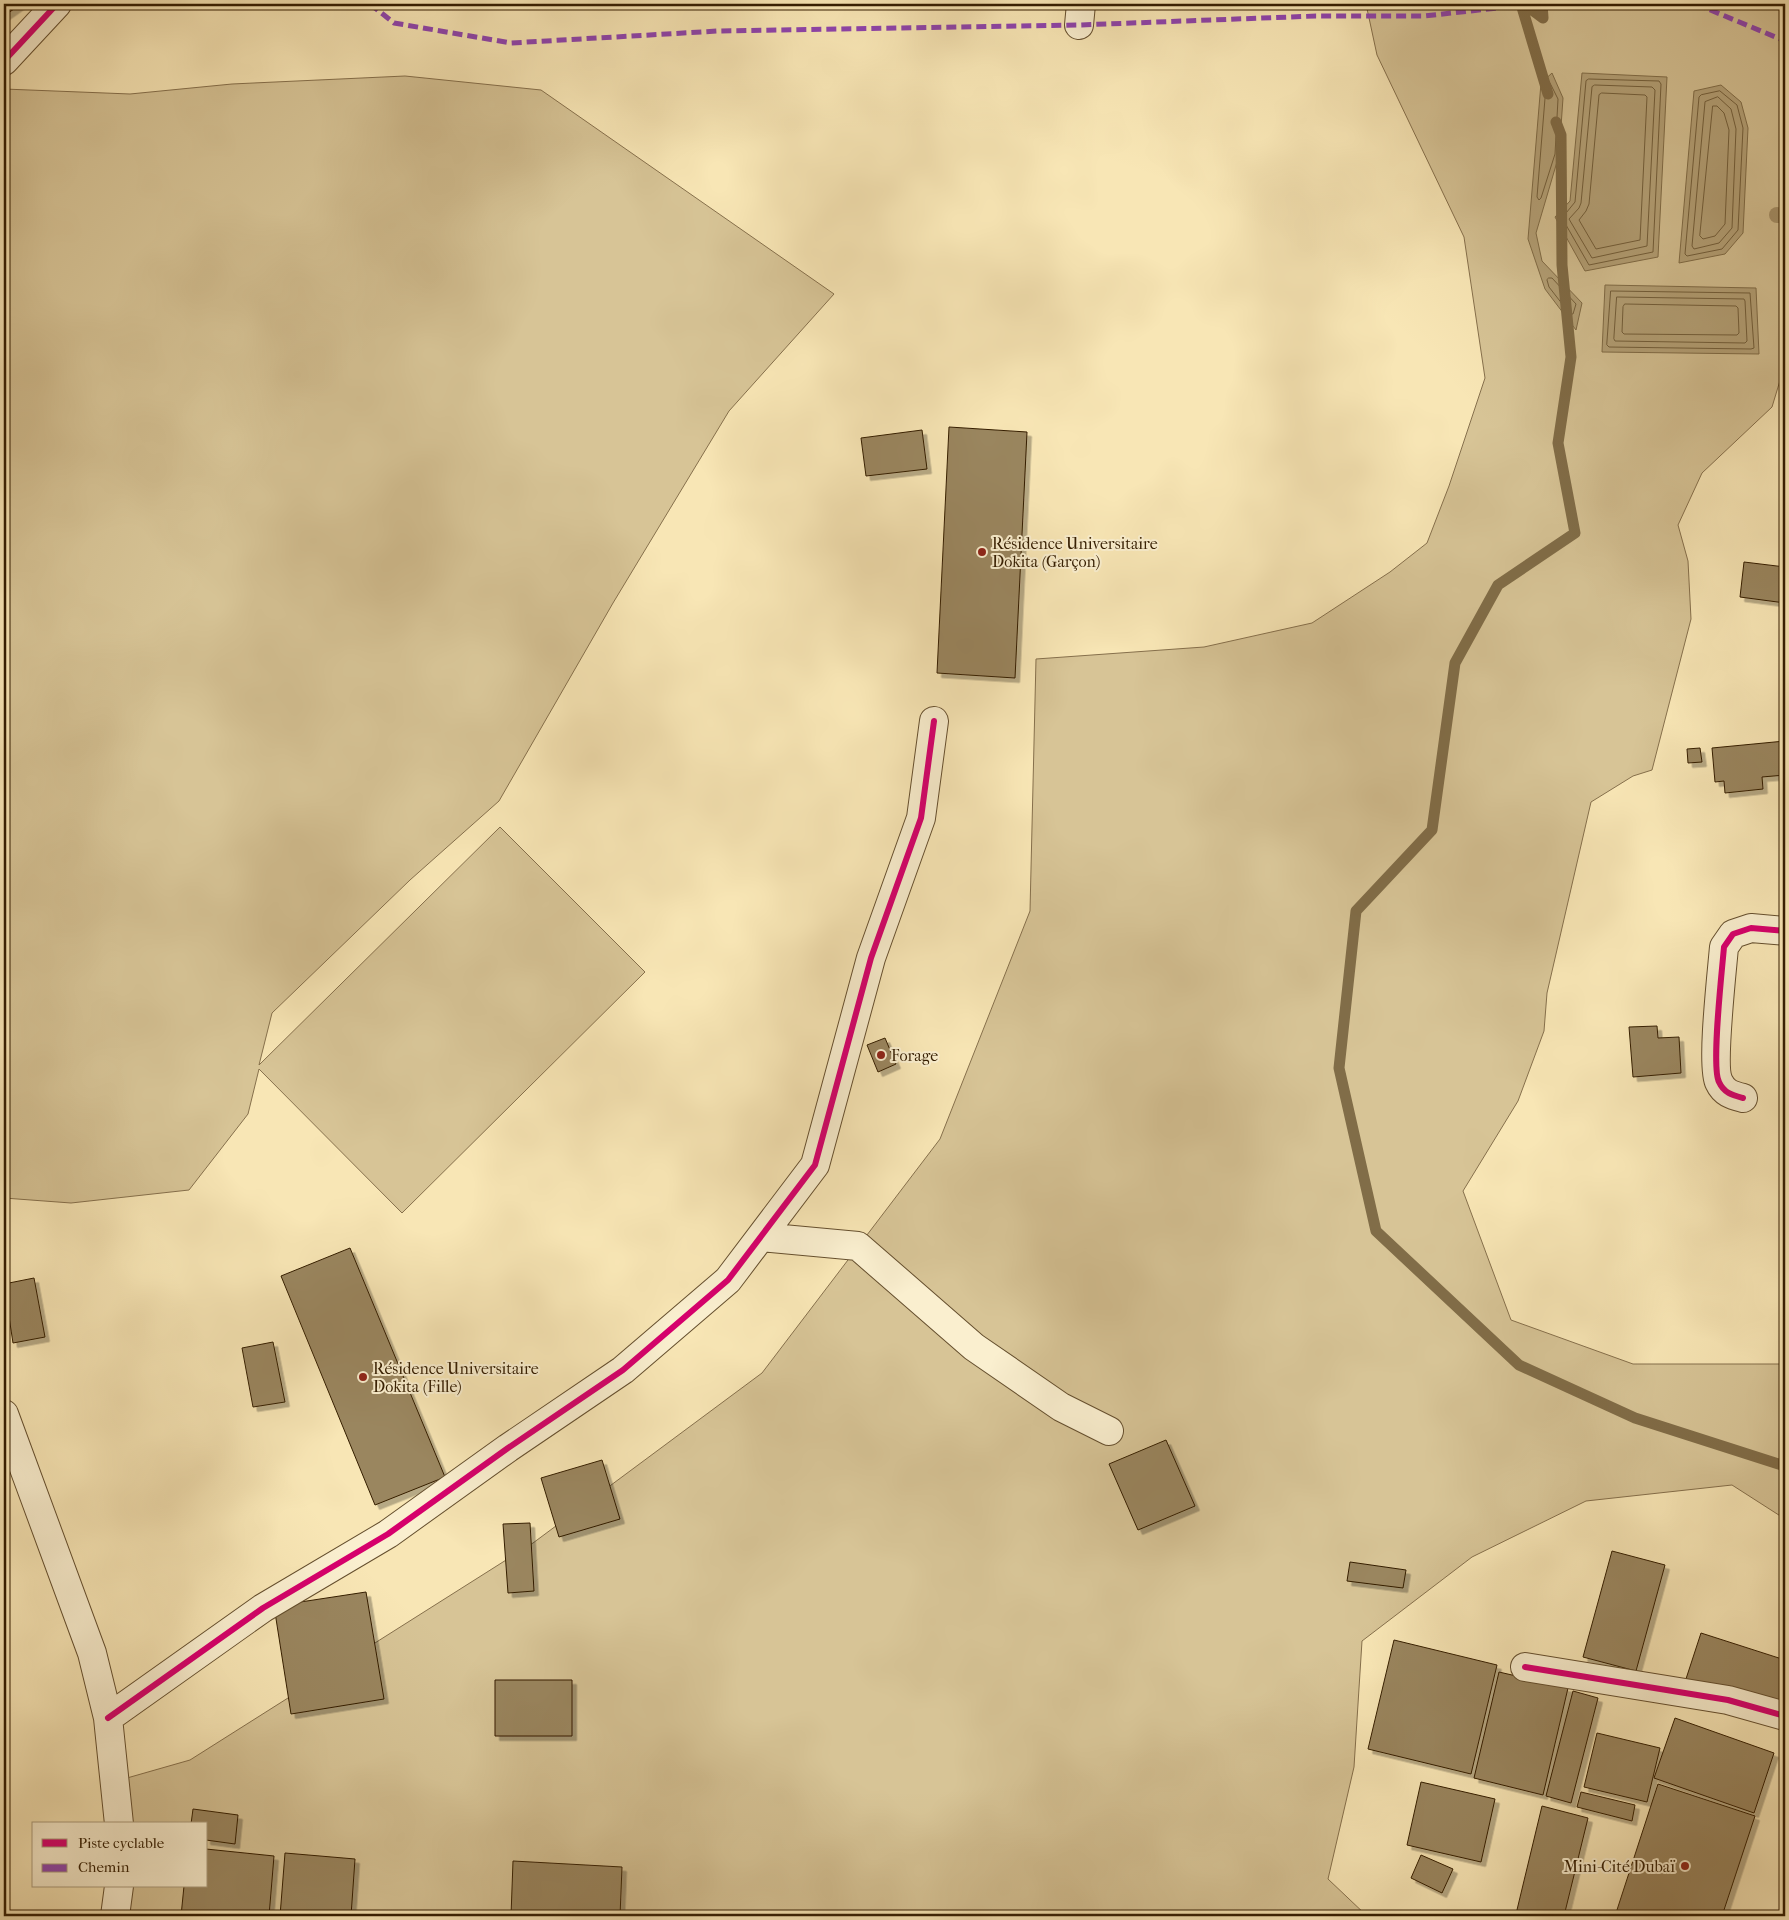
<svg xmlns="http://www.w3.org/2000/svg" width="1789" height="1920" font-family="'IM FELL French Canon',serif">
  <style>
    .green { fill: #d7c496; stroke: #86704c }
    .water { fill: #b5a278; stroke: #816d48 }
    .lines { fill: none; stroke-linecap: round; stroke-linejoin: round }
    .shore { stroke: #74603c; stroke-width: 1 }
    .stream { stroke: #816d48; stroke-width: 11 }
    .building { fill: #9a865f; stroke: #341d01; filter: url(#shadow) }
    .minor-casing { stroke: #654f2e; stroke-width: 30 }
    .minor { stroke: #faefcf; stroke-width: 28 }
    .quiet { stroke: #8e44ad; stroke-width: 5; stroke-dasharray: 10 5; stroke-linecap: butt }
    .cycleway-casing { stroke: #faefcf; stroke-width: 9 }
    .cycleway { stroke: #d6006c; stroke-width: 6 }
    .tree { fill: #a7936b }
    .poi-dot { fill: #8f2418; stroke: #faefcf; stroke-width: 2 }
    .labels { text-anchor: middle; stroke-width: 4; stroke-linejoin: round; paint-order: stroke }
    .poi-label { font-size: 16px; fill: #341d01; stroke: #faefcf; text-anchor: start }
  </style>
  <defs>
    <filter id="shadow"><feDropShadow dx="4.5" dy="4.5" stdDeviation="0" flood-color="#0004"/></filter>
  </defs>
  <rect width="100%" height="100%" fill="#f8e6b5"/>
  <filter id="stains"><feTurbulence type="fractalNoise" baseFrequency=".004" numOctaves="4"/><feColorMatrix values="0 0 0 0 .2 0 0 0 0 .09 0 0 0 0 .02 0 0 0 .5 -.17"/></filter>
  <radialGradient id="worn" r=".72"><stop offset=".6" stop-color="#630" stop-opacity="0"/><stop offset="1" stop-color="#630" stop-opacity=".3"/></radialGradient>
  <path class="green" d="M 1366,4 L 1785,4 L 1785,364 L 1772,407 L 1702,473 L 1678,525 L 1688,561 L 1691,619 L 1652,770 L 1633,776 L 1591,802 L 1547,993 L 1544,1031 L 1518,1101 L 1463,1191 L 1511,1320 L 1633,1364 L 1785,1364 L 1785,1519 L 1732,1485 L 1586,1501 L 1472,1557 L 1362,1641 L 1354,1767 L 1328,1879 L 1367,1916 L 131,1916 L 129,1886 L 206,1886 L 206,1824 L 124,1824 L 120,1780 L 190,1760 L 533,1543 L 762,1373 L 940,1139 L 1030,911 L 1036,659 L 1204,647 L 1312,623 L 1390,572 L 1427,543 L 1449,486 L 1485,378 L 1464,237 L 1377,55 Z
    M 405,76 L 541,90 L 834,294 L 729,411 L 613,603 L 499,801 L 410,880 L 272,1013 L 259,1065 L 500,827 L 645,972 L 402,1213 L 259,1069 L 248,1114 L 189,1190 L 71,1203 L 4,1198 L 4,89 L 130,94 L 232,84 Z"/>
  <path class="water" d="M 1552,73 L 1563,98 L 1559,155 L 1536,233 L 1542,261 L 1582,303 L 1576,330 L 1545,289 L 1528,239 L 1541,83 Z
    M 1582,73 L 1667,77 L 1658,257 L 1585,271 L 1555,217 L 1570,201 Z
    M 1721,85 L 1741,102 L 1748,128 L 1743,233 L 1725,254 L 1679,263 L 1694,91 Z
    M 1605,285 L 1756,288 L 1759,354 L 1602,352 Z"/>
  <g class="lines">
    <path class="shore" d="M 1589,79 L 1659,81 L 1661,84 L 1653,252 L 1589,265 L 1562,218 L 1575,202 L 1586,81 Z
      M 1550,83 L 1558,99 L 1555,154 L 1541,198 L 1539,200 L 1537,197 L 1546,86 Z
      M 1595,85 L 1652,87 L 1655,90 L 1647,246 L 1592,258 L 1569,219 L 1579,208 L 1581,203 L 1592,87 Z
      M 1720,91 L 1737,105 L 1743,128 L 1738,230 L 1722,249 L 1687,256 L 1685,254 L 1699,97 L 1701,95 Z
      M 1602,93 L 1645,95 L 1647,97 L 1640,240 L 1596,249 L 1579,220 L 1586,211 L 1589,204 L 1599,95 Z
      M 1718,97 L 1731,109 L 1736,129 L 1732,228 L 1719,243 L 1694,249 L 1692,246 L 1705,102 Z
      M 1713,106 L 1717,106 L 1724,113 L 1729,130 L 1725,224 L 1715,236 L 1703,239 L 1700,236 Z
      M 1549,278 L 1552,278 L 1576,304 L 1573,314 L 1570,314 L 1549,287 L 1547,280 Z
      M 1611,291 L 1750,293 L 1754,348 L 1751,349 L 1609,347 L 1607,345 Z
      M 1617,297 L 1744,299 L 1745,301 L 1747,341 L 1745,343 L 1615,341 L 1614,339 Z
      M 1625,304 L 1736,306 L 1738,308 L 1739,333 L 1737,335 L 1624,334 L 1622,332 L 1623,307 Z"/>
    <path class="stream" d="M 1521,4 L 1548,94
      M 1524,4 L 1543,18 L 1542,4
      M 1556,122 L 1561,135 L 1562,265 L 1571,357 L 1558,443 L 1575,533 L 1498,585 L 1455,663 L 1432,830 L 1356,911 L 1339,1068 L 1376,1231 L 1519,1365 L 1635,1418 L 1785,1466"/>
  </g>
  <path class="building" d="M 4,4 L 21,4 L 4,16 Z
    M 949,427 L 1027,432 L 1015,678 L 937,673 Z
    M 922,430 L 927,469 L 866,476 L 861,438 Z
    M 1744,562 L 1785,567 L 1785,603 L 1740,597 Z
    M 1785,741 L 1785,775 L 1762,777 L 1763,789 L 1725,793 L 1724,781 L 1715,782 L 1712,748 Z
    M 1700,748 L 1702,762 L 1688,763 L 1687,749 Z
    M 1657,1026 L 1658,1038 L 1679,1037 L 1681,1073 L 1633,1077 L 1629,1027 Z
    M 885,1038 L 896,1064 L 878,1072 L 867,1045 Z
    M 350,1248 L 445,1477 L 375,1505 L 281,1276 Z
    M 34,1278 L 45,1337 L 13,1343 L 4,1284 Z
    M 273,1342 L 285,1402 L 253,1407 L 242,1348 Z
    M 1166,1440 L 1195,1506 L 1138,1530 L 1109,1464 Z
    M 602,1460 L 620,1519 L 559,1537 L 541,1478 Z
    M 530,1523 L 534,1591 L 508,1593 L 503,1524 Z
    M 1612,1551 L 1665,1565 L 1636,1671 L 1583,1657 Z
    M 1350,1562 L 1406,1570 L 1403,1588 L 1347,1581 Z
    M 366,1592 L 384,1699 L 291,1714 L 274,1606 Z
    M 1701,1633 L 1785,1660 L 1785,1711 L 1684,1685 Z
    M 1394,1640 L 1497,1665 L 1471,1774 L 1368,1749 Z
    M 1499,1672 L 1568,1688 L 1543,1795 L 1474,1778 Z
    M 495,1680 L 572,1680 L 572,1736 L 495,1736 Z
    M 1573,1691 L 1598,1698 L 1571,1803 L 1546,1796 Z
    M 1675,1718 L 1774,1753 L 1754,1813 L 1654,1778 Z
    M 1597,1733 L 1660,1748 L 1647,1802 L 1584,1787 Z
    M 1421,1782 L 1495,1799 L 1481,1862 L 1407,1845 Z
    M 1658,1784 L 1755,1816 L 1722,1916 L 1615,1916 Z
    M 1581,1792 L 1635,1805 L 1632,1821 L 1577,1807 Z
    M 1542,1806 L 1588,1818 L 1564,1916 L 1525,1916 L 1516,1914 Z
    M 193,1809 L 238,1815 L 235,1844 L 206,1840 L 206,1824 L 191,1824 Z
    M 206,1849 L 274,1856 L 269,1916 L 181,1916 L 184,1886 L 206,1886 Z
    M 285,1853 L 355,1859 L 351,1916 L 280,1916 Z
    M 1421,1855 L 1453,1869 L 1442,1893 L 1411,1878 Z
    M 513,1861 L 622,1867 L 620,1916 L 511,1916 Z"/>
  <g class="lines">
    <defs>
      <path id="minor" d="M 1079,25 L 1081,4
        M 4,61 L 57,4
        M 1743,1098 C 1732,1095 1724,1093 1719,1082 C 1711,1067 1722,971 1724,947 L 1733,934 L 1751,928 L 1785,931
        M 761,1237 L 858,1246 L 974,1347 L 1061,1407 L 1109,1431
        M 4,1414 L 92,1653 L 108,1718 L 119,1824
        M 1525,1667 L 1728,1700 L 1785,1716
        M 108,1718 L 263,1608 L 388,1534 L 508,1448 L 623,1370 L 728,1280 L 815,1165 L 871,958 L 921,818 L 934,721
        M 115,1916 L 119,1886"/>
    </defs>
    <use href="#minor" class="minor-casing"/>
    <use href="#minor" class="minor"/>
    <path class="quiet" d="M 370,4 L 394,23 L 511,43 L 718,31 L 1079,25 L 1316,16 L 1424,16 L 1498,8 L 1511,4
      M 1538,4 L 1554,6 L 1560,4
      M 1696,4 L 1785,41"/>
    <defs>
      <path id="cycleway" d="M 4,61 L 57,4
        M 1743,1098 C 1732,1095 1724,1093 1719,1082 C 1711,1067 1722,971 1724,947 L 1733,934 L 1751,928 L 1785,931
        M 1525,1667 L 1728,1700 L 1785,1716
        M 108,1718 L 263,1608 L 388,1534 L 508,1448 L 623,1370 L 728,1280 L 815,1165 L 871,958 L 921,818 L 934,721"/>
    </defs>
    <use href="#cycleway" class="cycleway-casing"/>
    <use href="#cycleway" class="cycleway"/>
  </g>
  <circle class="tree" cx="1777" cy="215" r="8"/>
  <g class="poi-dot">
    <circle cx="982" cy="552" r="5"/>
    <circle cx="881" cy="1055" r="5"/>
    <circle cx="363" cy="1377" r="5"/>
    <circle cx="1685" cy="1866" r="5"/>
  </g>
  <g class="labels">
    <g class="poi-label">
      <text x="992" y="549">Résidence Universitaire<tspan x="992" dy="18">Dokita (Garçon)</tspan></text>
      <text x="891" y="1061">Forage</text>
      <text x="373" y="1374">Résidence Universitaire<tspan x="373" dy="18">Dokita (Fille)</tspan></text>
      <text x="1675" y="1872" text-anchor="end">Mini-Cité Dubaï</text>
    </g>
  </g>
  <rect width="1789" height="1920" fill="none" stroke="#f8e6b5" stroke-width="20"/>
  <rect x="5" y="5" width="1779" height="1910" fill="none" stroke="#341d01" stroke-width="2.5"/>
  <rect x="10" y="10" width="1769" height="1900" fill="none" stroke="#341d01"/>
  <rect x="32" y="1822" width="175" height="65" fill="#faefcf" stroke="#ab9b7d"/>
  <rect x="42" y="1839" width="25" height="8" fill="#d6006c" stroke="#ab9b7d"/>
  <text x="78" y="1848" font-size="15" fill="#341d01">Piste cyclable</text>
  <rect x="42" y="1864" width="25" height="8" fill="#8e44ad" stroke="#ab9b7d"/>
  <text x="78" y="1872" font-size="15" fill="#341d01">Chemin</text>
  <rect width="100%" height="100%" filter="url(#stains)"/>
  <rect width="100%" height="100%" fill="url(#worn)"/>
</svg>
